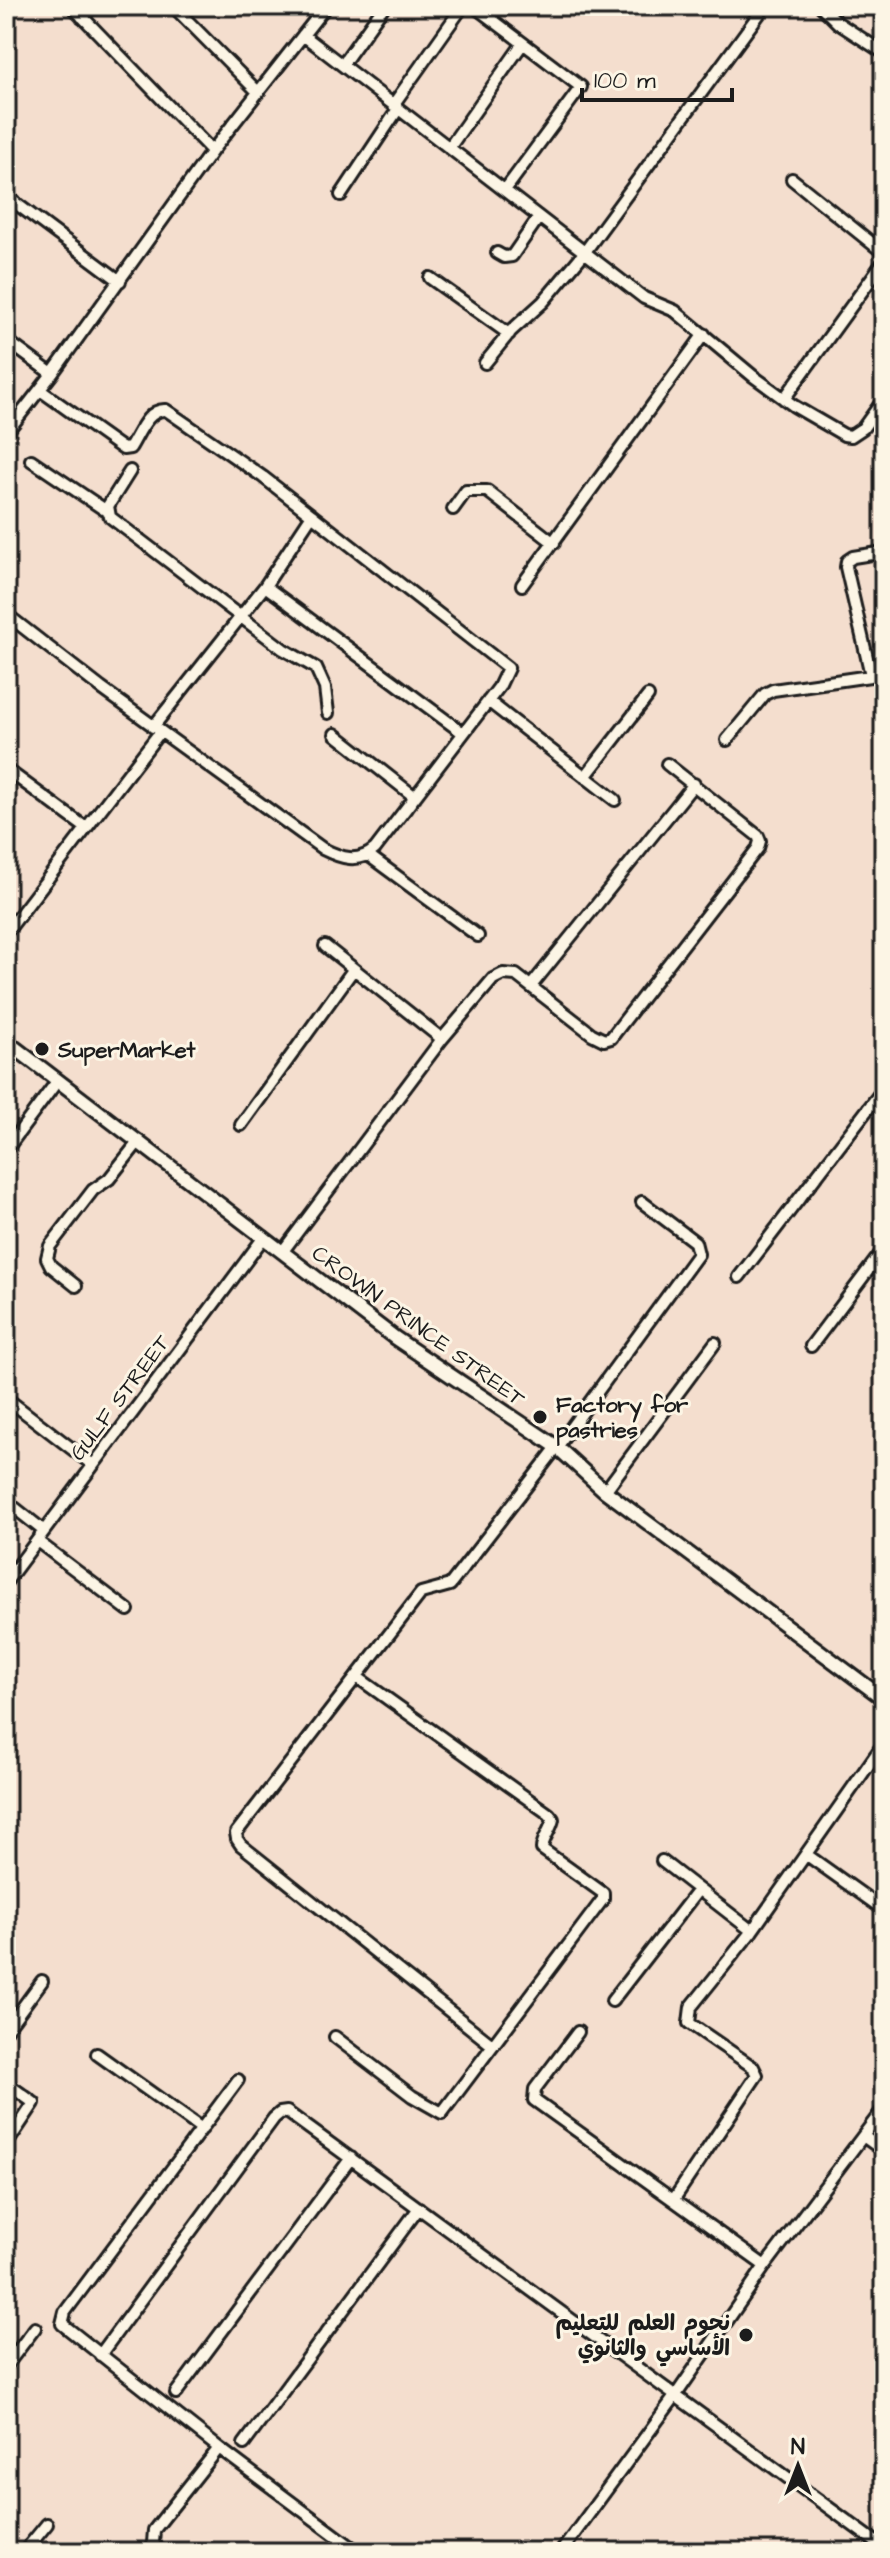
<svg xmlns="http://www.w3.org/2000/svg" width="890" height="2558" font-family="'Architects Daughter','Playpen Sans Arabic',sans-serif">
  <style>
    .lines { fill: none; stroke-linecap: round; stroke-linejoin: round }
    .minor-casing { stroke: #1c1c1c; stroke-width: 16 }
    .major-casing { stroke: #1c1c1c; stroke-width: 18 }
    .minor { stroke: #fcf5e5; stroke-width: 10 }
    .major { stroke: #fcf5e5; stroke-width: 12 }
    .poi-dot { fill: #1c1c1c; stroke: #fcf5e5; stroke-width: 3 }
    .labels { text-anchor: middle; stroke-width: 6; stroke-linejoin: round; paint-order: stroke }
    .poi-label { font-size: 22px; font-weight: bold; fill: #1c1c1c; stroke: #fcf5e5; text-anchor: start }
    .street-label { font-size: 22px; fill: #1c1c1c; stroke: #fcf5e5 }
  </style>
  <rect width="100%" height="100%" fill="#f4dece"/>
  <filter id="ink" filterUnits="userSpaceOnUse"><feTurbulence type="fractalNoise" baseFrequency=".0125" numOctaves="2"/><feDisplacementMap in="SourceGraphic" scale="16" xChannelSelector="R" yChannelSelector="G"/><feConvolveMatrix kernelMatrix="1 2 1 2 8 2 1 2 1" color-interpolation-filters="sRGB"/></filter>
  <g filter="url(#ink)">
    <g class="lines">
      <defs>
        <path id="minor" d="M 72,6 L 212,151
          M 173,6 L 258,92
          M 474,6 L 581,87 L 505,190
          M 654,6 L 655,6
          M 821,6 L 838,23 L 884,53
          M 82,17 L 93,6
          M 303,35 L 644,298 L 675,311 L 753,376 L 794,406 L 844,435 L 851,436 L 863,428 L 884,399
          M 342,65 L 384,6
          M 393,105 L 463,6
          M 449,148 L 523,43
          M 792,179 L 884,253
          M 341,195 L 398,109
          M 6,196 L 120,281
          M 497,253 L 504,257 L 512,256 L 539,217
          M 430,278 L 509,334
          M 6,340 L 52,374
          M 485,363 L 511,331 L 543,302 L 584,253 L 765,6
          M 784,399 L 884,261
          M 6,433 L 52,374 L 212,151 L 326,6
          M 31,460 L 108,512
          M 130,471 L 108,506 L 110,517 L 283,649 L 316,668 L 325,688 L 328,713
          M 453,509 L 466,491 L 487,491 L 554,543
          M 522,585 L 704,334
          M 265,586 L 463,733
          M 6,614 L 101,688 L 323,849 C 341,858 358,864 375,849 L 499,687 L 508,668 L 263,477 L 166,410 C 148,408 139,434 130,448 L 123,449 L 40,390
          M 871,675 L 846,567 L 847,561 L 853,557 L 884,552
          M 488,701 L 615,800
          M 153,727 L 265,586 L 312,515
          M 335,734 L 415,797
          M 727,740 L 765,694 L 773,690 L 884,674
          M 6,769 L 86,828
          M 585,777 L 648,696
          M 368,855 L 478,936
          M 6,933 L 160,732
          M 325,946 L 442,1039
          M 531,986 L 694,784
          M 241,1125 L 353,970
          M 6,1150 L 58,1080
          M 283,1251 L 442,1039 L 493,979 L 503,974 L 516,975 L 592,1034 L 604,1040 L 611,1038 L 758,848 L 760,841 L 758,836 L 667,764
          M 739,1277 L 884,1088
          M 76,1286 L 51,1266 L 47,1258 L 50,1246 L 93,1190 L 109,1179 L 139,1141
          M 811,1346 L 884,1249
          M 6,1398 L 93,1465
          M 605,1491 L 715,1343
          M 6,1501 L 44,1531
          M 37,1541 L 128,1610
          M 6,1582 L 264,1237
          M 807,1855 L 884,1910
          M 662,1861 L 752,1931
          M 612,2001 L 698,1890
          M 6,2030 L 42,1981
          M 578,2032 L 535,2089 L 534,2100 L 765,2266
          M 335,2037 L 412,2096 L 442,2113 L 603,1899 L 603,1893 L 542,1849 C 542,1839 551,1830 553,1819 L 549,1814 L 357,1677
          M 492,2045 L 241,1845 L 237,1839 L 236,1833 L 421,1593 L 450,1585 L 557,1447 L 698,1254 L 695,1242 L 642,1202
          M 97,2054 L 202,2129
          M 238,2080 L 65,2312 L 62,2324 L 219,2448 L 358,2552
          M 6,2083 L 34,2103 L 6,2145
          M 863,2136 L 884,2151
          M 674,2199 L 757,2075 L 753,2067 L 689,2023 L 691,2007 L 752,1931 L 884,1743
          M 100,2355 L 274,2118 L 280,2113 L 287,2112 L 884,2548
          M 6,2366 L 35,2328
          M 176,2393 L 351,2158
          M 244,2444 L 419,2208
          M 24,2552 L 47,2524
          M 161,2552 L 153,2543 L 154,2530 L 219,2448
          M 561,2552 L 676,2395 L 765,2266 L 884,2108"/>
        <path id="major" d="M 6,1041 L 395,1338 L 557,1447 L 605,1491 L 884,1699"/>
      </defs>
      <use href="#minor" class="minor-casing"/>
      <use href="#major" class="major-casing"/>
      <use href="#minor" class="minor"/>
      <use href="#major" class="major"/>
    </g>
  </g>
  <g class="poi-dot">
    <circle cx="42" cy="1049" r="8"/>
    <circle cx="540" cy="1417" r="8"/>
    <circle cx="746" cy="2335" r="8"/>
  </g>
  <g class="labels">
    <g class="poi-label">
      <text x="58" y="1057">SuperMarket</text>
      <text x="556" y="1412">Factory for<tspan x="556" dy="25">pastries</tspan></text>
      <text x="730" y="2330" text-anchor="end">نجوم العلم للتعليم<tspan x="730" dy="25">الأساسي والثانوي</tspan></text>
    </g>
    <g class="street-label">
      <text transform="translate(419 1325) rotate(36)" y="8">CROWN PRINCE STREET</text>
      <text transform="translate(119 1397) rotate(-53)" y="8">GULF STREET</text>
    </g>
  </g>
  <rect width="890" height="2558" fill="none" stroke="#fcf5e5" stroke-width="32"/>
  <rect x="16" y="16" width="858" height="2526" fill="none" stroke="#1c1c1c" stroke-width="3" filter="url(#ink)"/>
  <g transform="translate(798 2466)" stroke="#fcf5e5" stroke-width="6" paint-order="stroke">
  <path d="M0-6L14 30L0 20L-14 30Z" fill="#1c1c1c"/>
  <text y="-12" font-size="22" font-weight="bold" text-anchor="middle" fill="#1c1c1c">N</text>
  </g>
  <path d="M582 88v12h150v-12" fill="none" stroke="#1c1c1c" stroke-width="4"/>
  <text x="594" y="88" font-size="24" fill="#1c1c1c" stroke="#fcf5e5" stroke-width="6" paint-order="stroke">100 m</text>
</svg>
